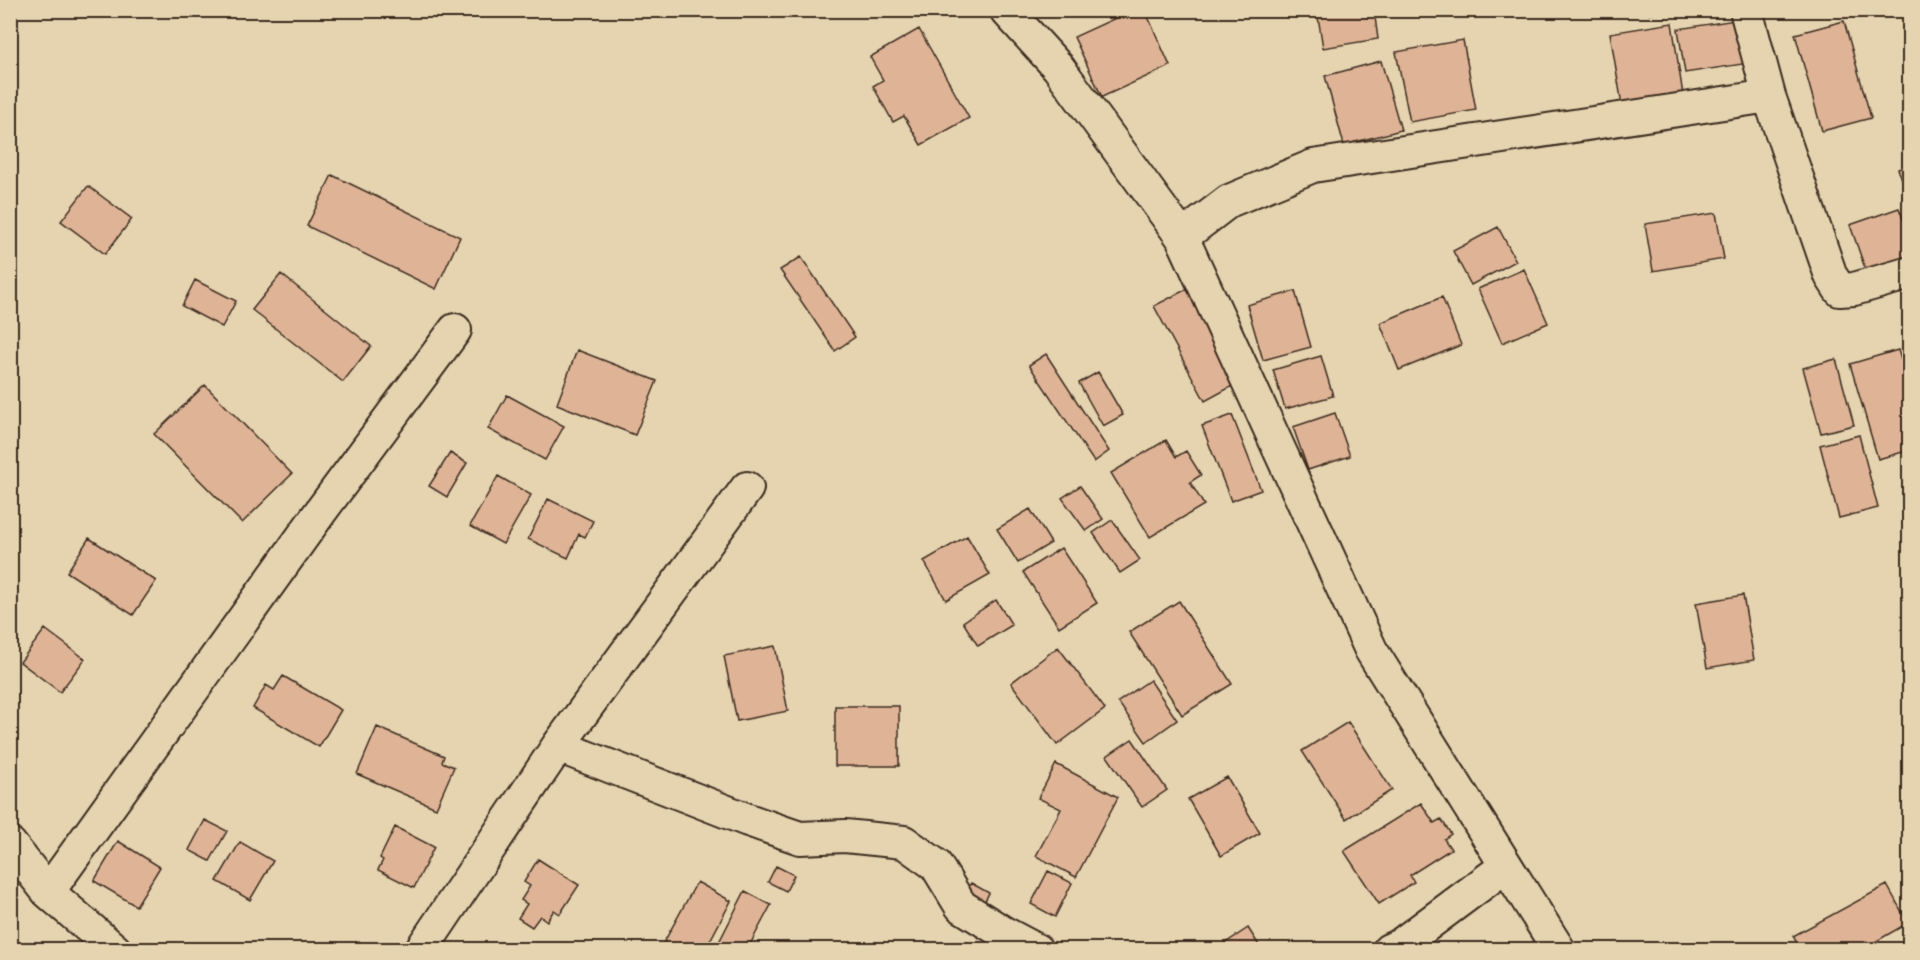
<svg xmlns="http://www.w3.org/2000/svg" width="1920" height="960" font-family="'Comic Neue',sans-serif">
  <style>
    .building { fill: #dfb496; stroke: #3b2a1e; stroke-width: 1.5 }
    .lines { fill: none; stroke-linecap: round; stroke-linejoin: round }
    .street-casing { stroke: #3b2a1e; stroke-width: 36 }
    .street { stroke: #e6d4b1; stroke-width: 32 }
  </style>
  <rect width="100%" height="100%" fill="#e6d4b1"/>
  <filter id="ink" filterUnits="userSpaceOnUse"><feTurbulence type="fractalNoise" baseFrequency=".0167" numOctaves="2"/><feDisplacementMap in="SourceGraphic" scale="12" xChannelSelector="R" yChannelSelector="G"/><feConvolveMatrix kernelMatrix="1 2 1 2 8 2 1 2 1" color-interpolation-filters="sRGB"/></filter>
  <g filter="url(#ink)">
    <path class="building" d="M 1133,10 L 1145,10 L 1170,66 L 1102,97 L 1074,37 Z
      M 1317,10 L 1374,10 L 1378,39 L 1323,48 Z
      M 1605,10 L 1702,10 L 1702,12 L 1605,14 Z
      M 1741,19 L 1749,63 L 1685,73 L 1678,29 Z
      M 1844,21 L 1871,118 L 1822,131 L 1795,34 Z
      M 1672,23 L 1683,95 L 1622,105 L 1610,33 Z
      M 919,29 L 969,118 L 921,145 L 904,116 L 893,122 L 873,86 L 883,80 L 870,57 Z
      M 1463,40 L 1476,110 L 1410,122 L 1396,52 Z
      M 1381,61 L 1401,130 L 1344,145 L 1325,76 Z
      M 1910,165 L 1910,199 L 1898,169 Z
      M 332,175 L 460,237 L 436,289 L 307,226 Z
      M 88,186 L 132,219 L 105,254 L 61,221 Z
      M 1899,208 L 1910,238 L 1910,256 L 1866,271 L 1850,225 Z
      M 1716,213 L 1724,259 L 1653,271 L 1645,224 Z
      M 1498,227 L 1516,261 L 1471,285 L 1453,251 Z
      M 801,257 L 855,337 L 835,351 L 780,270 Z
      M 1524,269 L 1548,323 L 1502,343 L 1478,289 Z
      M 281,274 L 371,346 L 343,382 L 252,310 Z
      M 195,280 L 236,301 L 222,327 L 182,306 Z
      M 1187,289 L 1238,383 L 1205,401 L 1154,306 Z
      M 1295,291 L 1311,347 L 1263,360 L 1247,305 Z
      M 1442,297 L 1461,345 L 1399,370 L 1380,323 Z
      M 577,350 L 657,381 L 635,435 L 557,404 Z
      M 1898,350 L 1910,389 L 1910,450 L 1878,459 L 1850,364 Z
      M 1046,354 L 1109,451 L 1094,462 L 1029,365 Z
      M 1321,356 L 1333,396 L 1285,409 L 1273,370 Z
      M 1836,359 L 1854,425 L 1821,433 L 1803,368 Z
      M 1098,372 L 1123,415 L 1103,426 L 1079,383 Z
      M 205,385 L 292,474 L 242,523 L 154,434 Z
      M 507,395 L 564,426 L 545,460 L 488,429 Z
      M 1335,413 L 1350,456 L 1308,470 L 1293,427 Z
      M 1232,415 L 1261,490 L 1231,501 L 1202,426 Z
      M 1859,435 L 1878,508 L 1839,518 L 1820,445 Z
      M 1166,440 L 1176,457 L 1186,451 L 1201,475 L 1190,482 L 1204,505 L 1150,537 L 1111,473 Z
      M 450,453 L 467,463 L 447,497 L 429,486 Z
      M 498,476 L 531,495 L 503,544 L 470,526 Z
      M 1080,486 L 1103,519 L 1086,531 L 1062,498 Z
      M 548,499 L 593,521 L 585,537 L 579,534 L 568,558 L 528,539 Z
      M 1030,509 L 1051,543 L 1018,563 L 997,529 Z
      M 1112,520 L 1140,560 L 1120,573 L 1093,533 Z
      M 967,536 L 990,575 L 946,600 L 924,561 Z
      M 89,538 L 156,581 L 133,615 L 67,572 Z
      M 1061,548 L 1097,603 L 1059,627 L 1023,572 Z
      M 1743,595 L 1754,660 L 1707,668 L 1696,603 Z
      M 996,600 L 1012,625 L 978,646 L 963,622 Z
      M 1179,601 L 1232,684 L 1182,715 L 1129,632 Z
      M 45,629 L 85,659 L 60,692 L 20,662 Z
      M 775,646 L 788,711 L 737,721 L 724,656 Z
      M 1058,647 L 1105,709 L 1057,745 L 1011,683 Z
      M 283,676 L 341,710 L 319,747 L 253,708 L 266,685 L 274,690 Z
      M 1150,680 L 1177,720 L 1146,742 L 1118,702 Z
      M 835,706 L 899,706 L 899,766 L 835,766 Z
      M 1348,722 L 1392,790 L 1346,819 L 1302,751 Z
      M 377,727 L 444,756 L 442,762 L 454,767 L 436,808 L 357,774 Z
      M 1132,739 L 1167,790 L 1142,807 L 1107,756 Z
      M 1056,764 L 1118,797 L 1076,877 L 1036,856 L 1061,809 L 1038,798 Z
      M 1227,777 L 1260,833 L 1221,856 L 1188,799 Z
      M 1421,803 L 1434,823 L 1441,819 L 1451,834 L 1444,839 L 1451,849 L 1410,875 L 1414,882 L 1379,904 L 1344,851 Z
      M 205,820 L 227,831 L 210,861 L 189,850 Z
      M 395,827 L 434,847 L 414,888 L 378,870 L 383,860 L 380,858 Z
      M 118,841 L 160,867 L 136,906 L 94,881 Z
      M 240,842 L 273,861 L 250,900 L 217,881 Z
      M 538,859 L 579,885 L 560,914 L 554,910 L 547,921 L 540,916 L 532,927 L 518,918 L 527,904 L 521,900 L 530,886 L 524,882 Z
      M 776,866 L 794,875 L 786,891 L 768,882 Z
      M 1048,871 L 1072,883 L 1055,917 L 1031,904 Z
      M 697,882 L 731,901 L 705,950 L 673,950 L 663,944 Z
      M 971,883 L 989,893 L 981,909 L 962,899 Z
      M 1887,885 L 1908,923 L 1861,950 L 1801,950 L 1793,936 Z
      M 745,891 L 771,905 L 747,950 L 715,950 Z
      M 1248,928 L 1262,950 L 1215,950 Z"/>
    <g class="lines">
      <defs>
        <path id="street" d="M 1006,10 L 1058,67 L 1182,237 L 1371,650 L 1559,950
          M 1769,96 L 1831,276 L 1840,290 L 1854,289 L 1910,273
          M 1182,237 L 1229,201 L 1313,166 L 1769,96 L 1746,10
          M 558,746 L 748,820 L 800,838 L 845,836 L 904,842 L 936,865 L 961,906 L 1004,933 L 1036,950
          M 10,844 L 48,892 L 115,950
          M 48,892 L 321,511 L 455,330
          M 421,950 L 558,746 L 747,488
          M 1389,950 L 1400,945 L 1506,866"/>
      </defs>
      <use href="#street" class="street-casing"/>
      <use href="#street" class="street"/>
    </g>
  </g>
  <rect width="1920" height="960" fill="none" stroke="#e6d4b1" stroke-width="36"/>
  <rect x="18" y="18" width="1884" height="924" fill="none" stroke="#3b2a1e" stroke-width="2" filter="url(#ink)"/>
</svg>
